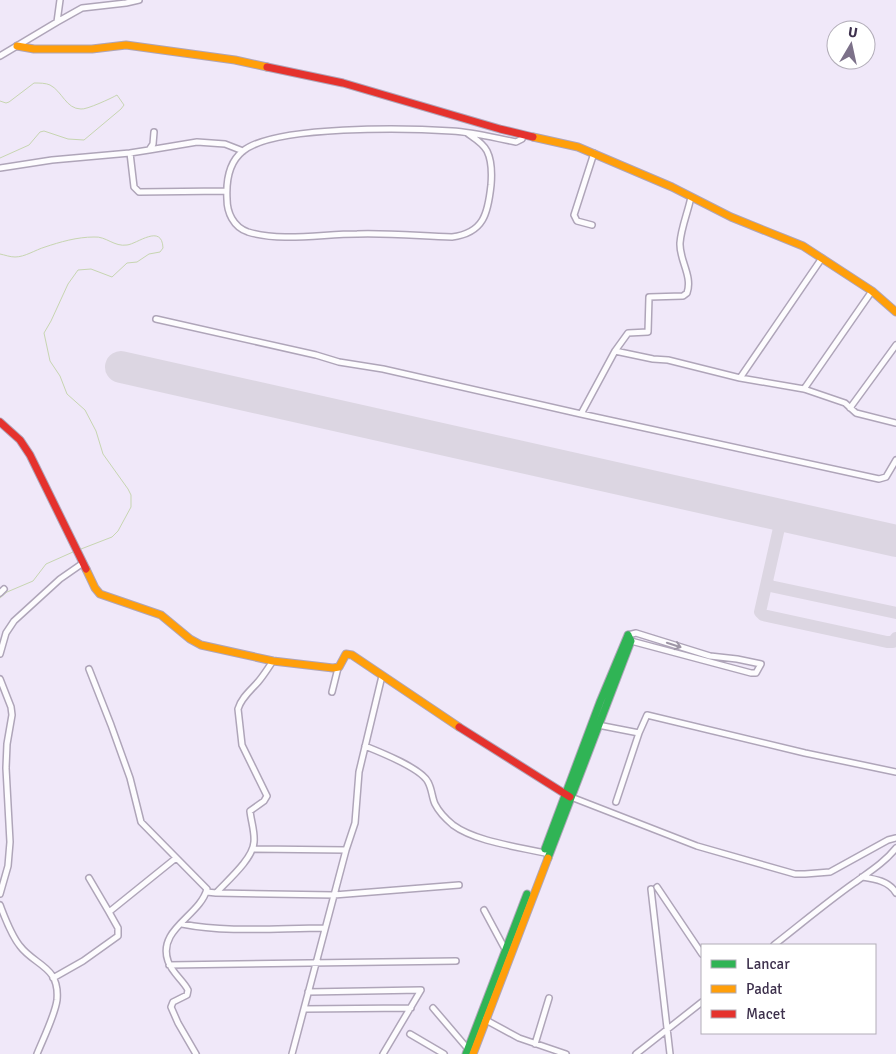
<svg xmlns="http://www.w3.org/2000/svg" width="896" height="1054" font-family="Signika,sans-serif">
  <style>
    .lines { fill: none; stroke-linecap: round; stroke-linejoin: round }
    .stream { stroke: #c7d5b1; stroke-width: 1 }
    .taxiway { stroke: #dcd6e2; stroke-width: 12 }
    .runway { stroke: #dcd6e2; stroke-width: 32 }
    .street-casing { stroke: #afa5b9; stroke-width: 8 }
    .fast-casing { stroke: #afa5b9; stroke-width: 9 }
    .slow-casing { stroke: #afa5b9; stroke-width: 9 }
    .jam-casing { stroke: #afa5b9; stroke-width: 9 }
    .street { stroke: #fdfcfe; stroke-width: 5 }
    .fast { stroke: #30b455; stroke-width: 7 }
    .slow { stroke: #ff9f0a; stroke-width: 7 }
    .jam { stroke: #e5322d; stroke-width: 7 }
    .oneway { stroke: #9e96a6 }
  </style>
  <rect width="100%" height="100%" fill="#f0e8f9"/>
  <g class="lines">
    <path class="stream" d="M 0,101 L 6,103 L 9,102 L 34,83 C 39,83 46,83 50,85 C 62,91 66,109 81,109 C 86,110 112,98 117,95 L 124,105 L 121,109 L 84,140 L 68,139 L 44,131 L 40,132 L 29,145 L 0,158
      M 0,254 C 5,255 10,257 15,257 C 25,257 35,250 45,247 C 60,242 77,237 94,237 C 106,236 114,247 127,245 C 137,244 162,223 163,248 L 160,252 L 149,254 L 137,262 L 127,263 L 112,277 L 91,269 L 78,270 L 68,284 L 51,321 L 44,333 L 50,361 L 60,376 L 67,394 L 85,410 L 96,431 L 103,454 L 128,489 L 131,495 L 131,507 L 118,531 L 112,537 L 81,549
      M 0,598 L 7,592 L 33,581 L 46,564 L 73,552"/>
    <path class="taxiway" d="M 766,512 L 775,518 L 779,528
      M 767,581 L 779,528 L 785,521 L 796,518
      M 896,613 L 770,586 L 767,581 L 760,612 L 763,615 L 887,642 L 893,642 L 896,638"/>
    <path class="runway" d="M 121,367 L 896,541"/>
    <defs>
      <path id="street" d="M 57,22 L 82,8 L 126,3 L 139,0
        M 0,56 L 57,22 L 60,0
        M 467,133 C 474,138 483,143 487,151 C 492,161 492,173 491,185 C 488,213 484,233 452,237 C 420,236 389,233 357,234 C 322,234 282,242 248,232 C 233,227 227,212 227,199 C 226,181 229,162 243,151 C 275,125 409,128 452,131 C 473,132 495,138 516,142 L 522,139 L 524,135
        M 149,150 L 197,142 L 225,144 L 243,151
        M 130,153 L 149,150 L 153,144 L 154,132
        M 0,168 L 52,160 L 130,153 L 134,187 L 139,192 L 226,191
        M 691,197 C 688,212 681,228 680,243 C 679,260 693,276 687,293 L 683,296 L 649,297 L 648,332 L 628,333 L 615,351 L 653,359 L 668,360 L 740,378 L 822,258
        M 592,225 L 577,221 L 574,215 L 594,153
        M 156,319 L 316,355 L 339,362 L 383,369 L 581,414 L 879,479 L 886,477 L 896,460
        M 740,378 L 804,389 L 845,403 L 856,413 L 896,423
        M 804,389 L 872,291
        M 850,408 L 896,345
        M 581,414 L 615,351
        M 0,593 L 4,589
        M 628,635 L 636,633 L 710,656 L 737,659 L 761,664 L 756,673 L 751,673 L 631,641
        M 0,654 L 6,633 L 14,621 L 60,579 L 83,563
        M 89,669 L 111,725 L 130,778 L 141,822 L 207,889 C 200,916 157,929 168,961 C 172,973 183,980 188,990 L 187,995 L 173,1002 L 171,1007 L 178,1023 L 196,1054
        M 0,679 L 11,707 L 12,715 L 7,744 L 6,768 L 10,842 L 8,866 L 0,894
        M 332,692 L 338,668
        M 598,725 L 639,733
        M 365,746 C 380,752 421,768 428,782 C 432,789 432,798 435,804 C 439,812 447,820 453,825 C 476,842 520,847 549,854
        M 571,797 L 697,846 L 795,874 L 805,874 L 830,872 L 888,840 L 896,838
        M 616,802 L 639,733 L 647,715 L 805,753 L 896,772
        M 253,849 L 346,850
        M 862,877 C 875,879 889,881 896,893
        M 89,878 L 109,912
        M 657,887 L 702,954
        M 651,889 L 670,1054
        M 207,892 L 216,893 C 227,881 253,859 254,842 C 255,832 251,821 250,811 L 264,801 L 267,796 L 242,745 L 238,709 C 241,698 251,690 258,682 C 264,675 268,668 273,661
        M 216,893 L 334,895 L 459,885
        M 0,905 C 5,918 11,935 20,946 C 35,966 60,966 57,1000 C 55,1015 43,1039 37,1054
        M 484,910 L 505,949
        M 182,924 C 227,933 278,928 325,928
        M 774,945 C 801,924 827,902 854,883 C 869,872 884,863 896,848
        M 169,965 L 456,961
        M 53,978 L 83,961 L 118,936 L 118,928 L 109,912 L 176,858
        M 308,992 L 421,990 L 383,1054
        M 433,1008 L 468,1049
        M 304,1009 L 411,1008
        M 484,1019 L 519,1038 L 566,1054
        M 410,1034 L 444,1054
        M 535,1044 L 549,998
        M 292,1054 L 346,850 L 355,823 L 359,772 L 382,676
        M 636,1054 L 702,1002"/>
      <path id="fast" d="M 545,849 L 600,702 L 628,635
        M 548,858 L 631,641 L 628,635
        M 466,1054 L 527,894"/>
      <path id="slow" d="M 17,46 L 34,49 L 92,49 L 126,45 L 235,60 L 267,67
        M 533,137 L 578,147 L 672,187 L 731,217 L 803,246 L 872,291 L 896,312
        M 86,569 L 95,588 L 100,594 L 161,615 L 190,639 L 201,645 L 273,661 L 333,668 L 339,667 L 346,654 L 352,655 L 459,727
        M 473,1054 L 548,858"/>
      <path id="jam" d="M 267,67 L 343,83 L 500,129 L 533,137
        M 0,422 L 20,440 L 30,455 L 86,569
        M 459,727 L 570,797"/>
    </defs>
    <use href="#street" class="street-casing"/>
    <use href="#fast" class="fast-casing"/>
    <use href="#slow" class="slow-casing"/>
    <use href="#jam" class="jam-casing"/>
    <use href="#street" class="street"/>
    <use href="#fast" class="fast"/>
    <use href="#slow" class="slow"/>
    <use href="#jam" class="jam"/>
  </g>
  <defs><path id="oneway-shaft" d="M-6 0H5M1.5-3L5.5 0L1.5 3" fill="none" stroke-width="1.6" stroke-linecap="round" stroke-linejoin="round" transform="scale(1.25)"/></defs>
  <use class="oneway" href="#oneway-shaft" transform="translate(674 645) rotate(18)"/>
  <rect x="701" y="944" width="175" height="90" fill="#ffffff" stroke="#b2adb8"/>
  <rect x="711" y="960" width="25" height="8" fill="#30b455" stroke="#b2adb8"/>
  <text x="746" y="969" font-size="15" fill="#3e314d">Lancar</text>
  <rect x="711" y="985" width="25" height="8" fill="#ff9f0a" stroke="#b2adb8"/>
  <text x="746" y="994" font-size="15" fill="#3e314d">Padat</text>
  <rect x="711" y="1010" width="25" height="8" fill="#e5322d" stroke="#b2adb8"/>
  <text x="746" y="1019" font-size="15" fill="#3e314d">Macet</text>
  <g transform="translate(851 45) rotate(9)"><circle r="24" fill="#ffffff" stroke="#b2adb8"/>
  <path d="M0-4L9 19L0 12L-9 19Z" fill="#7c7189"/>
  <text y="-8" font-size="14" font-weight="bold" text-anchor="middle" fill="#3e314d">U</text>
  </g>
</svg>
